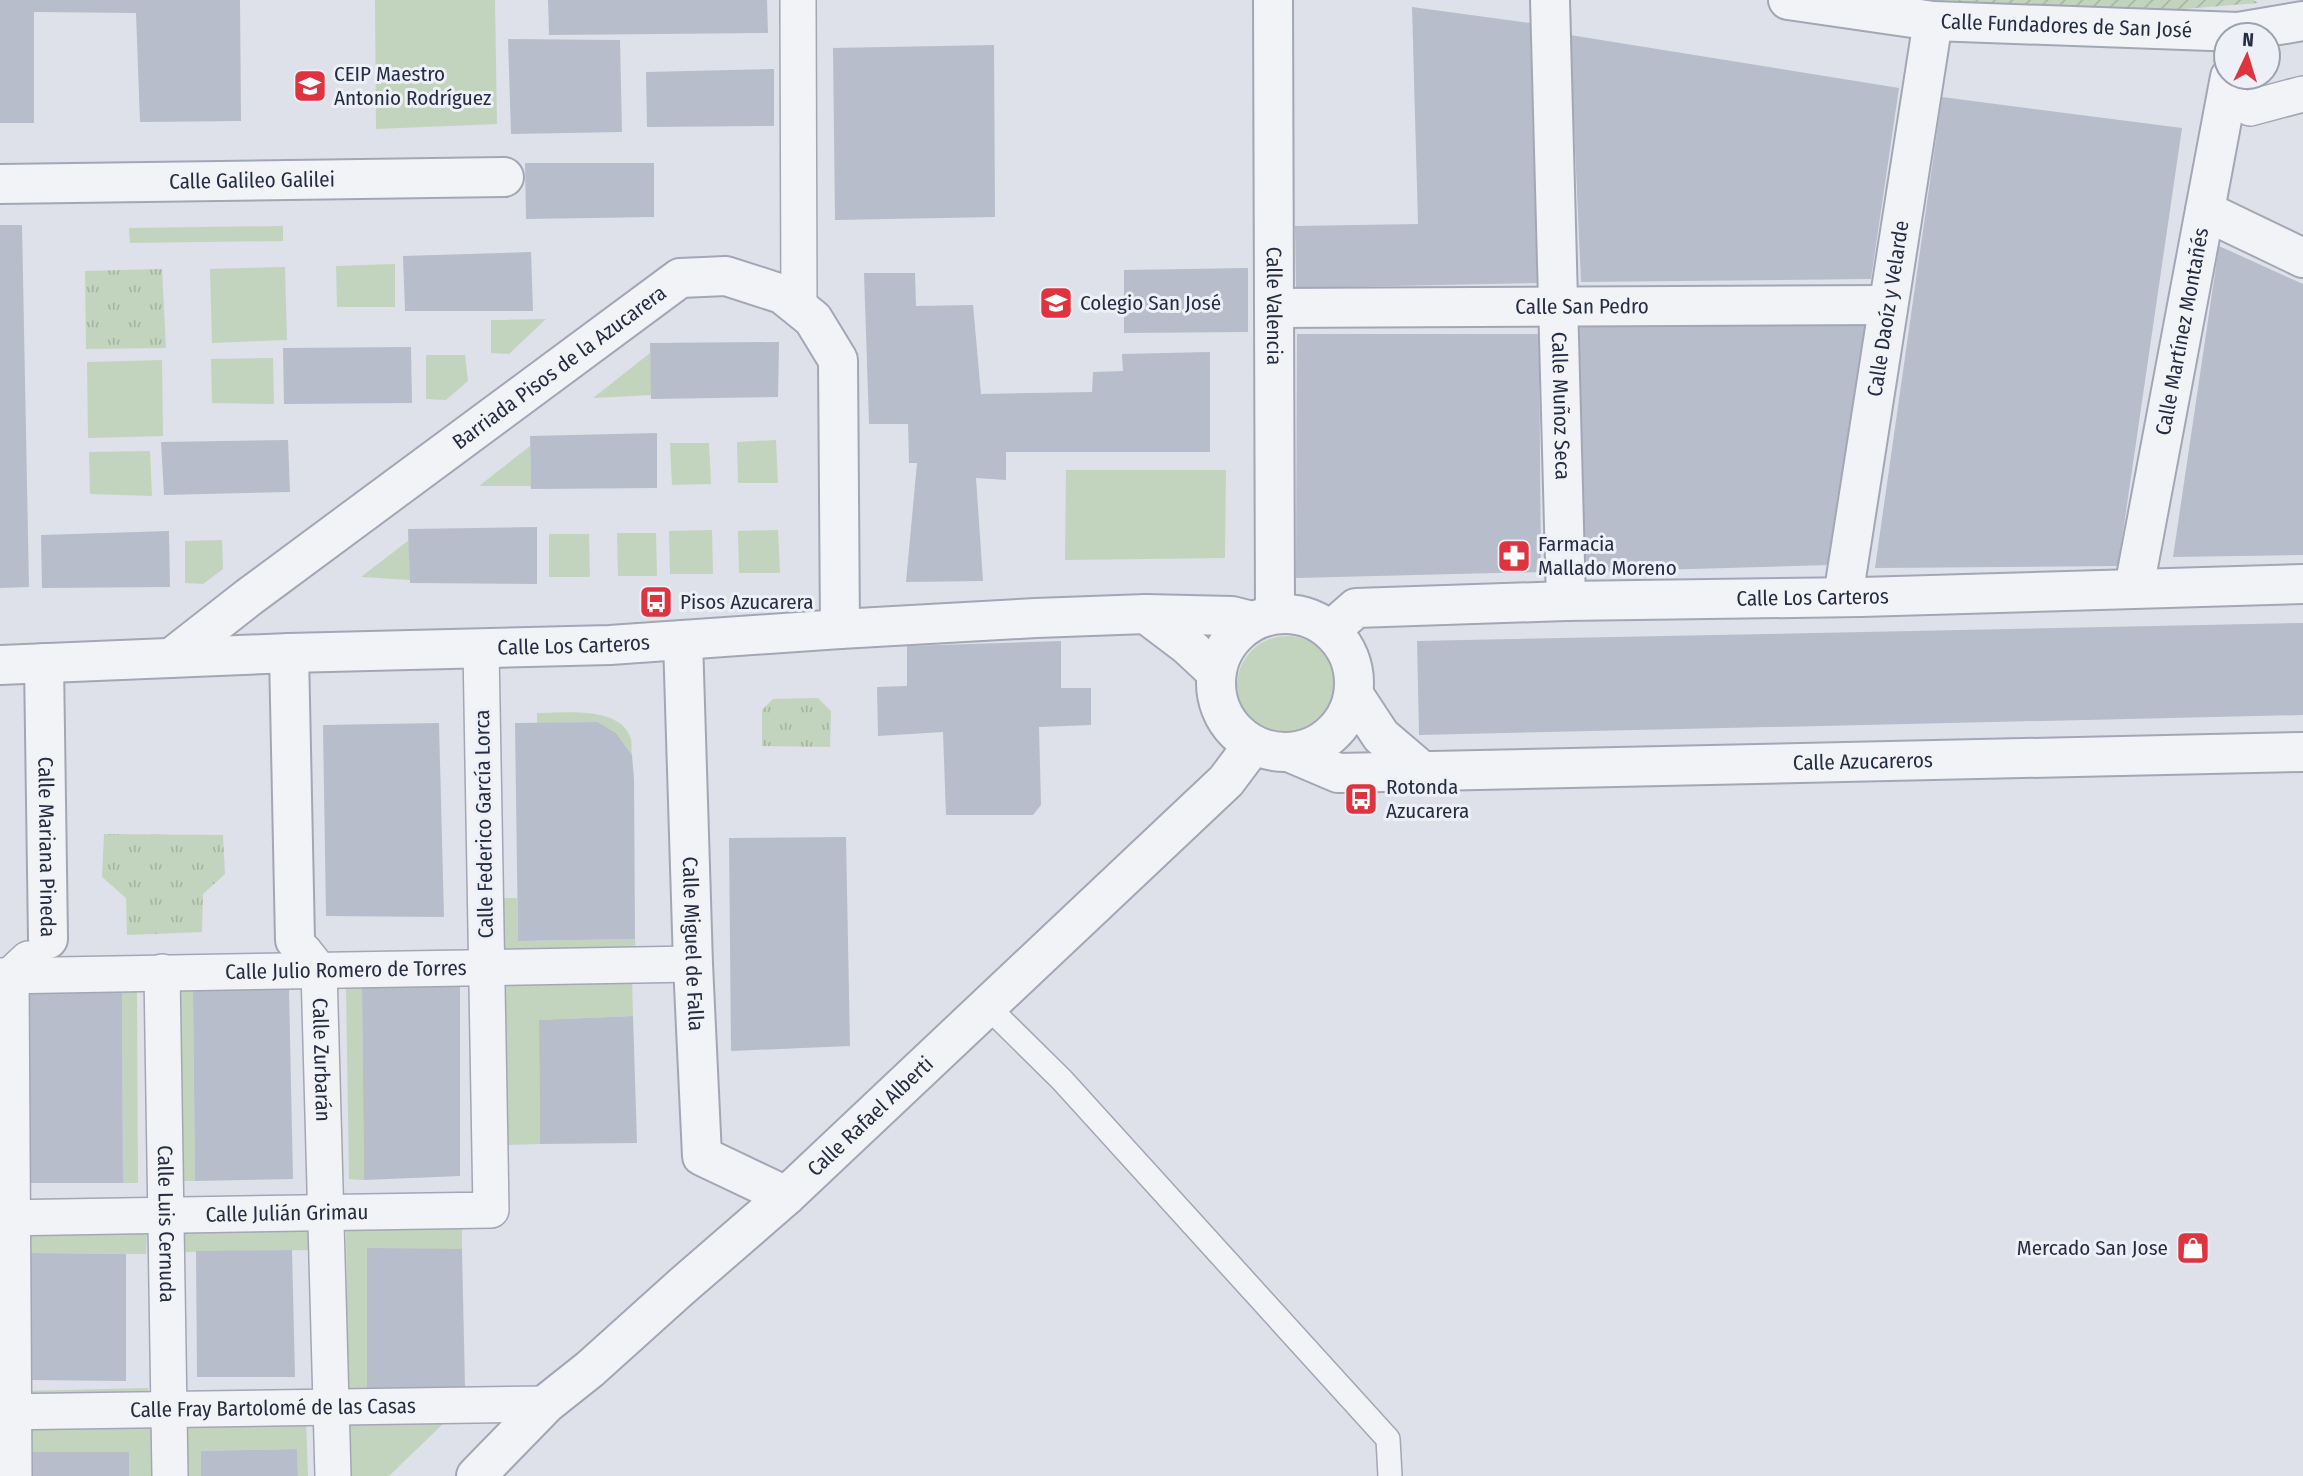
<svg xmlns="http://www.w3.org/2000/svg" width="2303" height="1476" font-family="'Fira Sans Condensed',sans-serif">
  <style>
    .grass { fill: #c2d4be }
    .park { fill: url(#park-tufts) }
    .garden { fill: url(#garden-furrows) }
    .building { fill: #b7bdca }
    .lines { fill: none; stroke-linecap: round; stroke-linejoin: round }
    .service-casing { stroke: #a3a7b4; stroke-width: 26 }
    .pedestrian-casing { stroke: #a3a7b4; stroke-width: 38 }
    .minor-casing { stroke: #a3a7b4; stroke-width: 42 }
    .service { stroke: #f1f3f7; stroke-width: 23 }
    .pedestrian { stroke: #f1f3f7; stroke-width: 35 }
    .minor { stroke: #f1f3f7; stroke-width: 38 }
    .labels { text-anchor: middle; stroke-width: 6; stroke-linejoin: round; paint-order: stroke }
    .street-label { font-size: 21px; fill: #252d42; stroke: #edf0f7 }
    .poi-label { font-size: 21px; fill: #252d42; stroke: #edf0f7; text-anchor: start }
  </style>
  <defs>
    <pattern id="park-tufts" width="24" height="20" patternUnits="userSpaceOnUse" patternTransform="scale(1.75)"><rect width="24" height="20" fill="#c2d4be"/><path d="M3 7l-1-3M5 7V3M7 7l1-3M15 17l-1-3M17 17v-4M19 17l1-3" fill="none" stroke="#a7b6a4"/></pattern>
    <pattern id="garden-furrows" width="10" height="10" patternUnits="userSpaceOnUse" patternTransform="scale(1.75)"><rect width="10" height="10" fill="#c2d4be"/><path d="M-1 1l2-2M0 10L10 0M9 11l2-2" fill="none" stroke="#a7b6a4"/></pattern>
  </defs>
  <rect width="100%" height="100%" fill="#dee1e9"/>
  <path class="grass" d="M 375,0 L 495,0 L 497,124 L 376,129 Z
    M 283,226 L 283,241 L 130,243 L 129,228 Z
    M 395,264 L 395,307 L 337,307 L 336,266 Z
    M 285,267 L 287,340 L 212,343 L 210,269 Z
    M 546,319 L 509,354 L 491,353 L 491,320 Z
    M 650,353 L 652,395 L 593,398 Z
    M 426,355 L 465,355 L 468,381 L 446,400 L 426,399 Z
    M 273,358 L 274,404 L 212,403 L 211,359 Z
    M 162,360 L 163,436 L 88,438 L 87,362 Z
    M 776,440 L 778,483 L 738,483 L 737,442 Z
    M 670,443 L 709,443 L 711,484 L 672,485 Z
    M 530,446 L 531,486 L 479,486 Z
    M 150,451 L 152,496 L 90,494 L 89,452 Z
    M 1066,470 L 1226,470 L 1225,558 L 1065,560 Z
    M 712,530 L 713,574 L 670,574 L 669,531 Z
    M 778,530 L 780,573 L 739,573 L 738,531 Z
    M 617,533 L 656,533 L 657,576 L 618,576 Z
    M 549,534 L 589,534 L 590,577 L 549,577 Z
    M 222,540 L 223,569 L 203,584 L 185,583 L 185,541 Z
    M 409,540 L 410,580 L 361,577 Z
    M1237 686a50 50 0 1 1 100 0a50 50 0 1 1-100 0Z
    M 537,713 C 563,713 621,705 631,739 C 632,744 631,750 632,755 L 616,733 L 598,722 L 537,723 Z
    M 501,898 L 517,898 L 518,941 L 635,939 L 636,957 L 500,957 Z
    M 632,976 L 633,1016 L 539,1020 L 540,1144 L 504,1145 L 501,980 Z
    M 346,988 L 362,988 L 364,1180 L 349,1179 Z
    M 179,990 L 193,990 L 195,1181 L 180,1181 Z
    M 122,991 L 137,992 L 138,1183 L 123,1183 Z
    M 462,1227 L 462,1249 L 367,1249 L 367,1391 L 348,1392 L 346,1229 Z
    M 311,1230 L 311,1250 L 183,1252 L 182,1233 Z
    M 147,1232 L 146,1254 L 19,1253 L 18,1233 Z
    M 148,1388 L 149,1402 L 22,1404 L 21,1391 Z
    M 447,1420 L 389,1476 L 347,1476 L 347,1422 Z
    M 306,1421 L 308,1476 L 298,1476 L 297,1449 L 201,1451 L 201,1476 L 184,1476 L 184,1424 Z
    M 152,1422 L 154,1476 L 129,1476 L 128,1452 L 30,1452 L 29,1424 Z"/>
  <path class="park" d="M 162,269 L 166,348 L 86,349 L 85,271 Z
    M 818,698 L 831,711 L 830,747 L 762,746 L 762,710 L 773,699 Z
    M 104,834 L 223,835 L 225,874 L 203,894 L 202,932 L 127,935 L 126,898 L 102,877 Z"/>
  <path class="garden" d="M 1927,0 L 2254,0 L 2258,3 L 2146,12 L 2064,10 Z"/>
  <path class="building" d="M 0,0 L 240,0 L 241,121 L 140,122 L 136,13 L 34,12 L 34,123 L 0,123 Z
    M 548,0 L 767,0 L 768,33 L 549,35 Z
    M 1412,7 L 1530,23 L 1537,283 L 1296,288 L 1295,226 L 1418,224 Z
    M 1570,35 L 1899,88 L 1871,279 L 1581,282 Z
    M 508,39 L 620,40 L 622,132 L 511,134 Z
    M 994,45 L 995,217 L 835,220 L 833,48 Z
    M 774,69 L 774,126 L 647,127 L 646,72 Z
    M 1942,97 L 2182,128 L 2118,566 L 1875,568 Z
    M 525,163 L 654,163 L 654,217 L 526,219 Z
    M 0,225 L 22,225 L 29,587 L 0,588 Z
    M 2219,246 L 2303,284 L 2303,555 L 2173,557 Z
    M 531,252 L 533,311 L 405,311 L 403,256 Z
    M 1248,268 L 1248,332 L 1124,333 L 1124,270 Z
    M 864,273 L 915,273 L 916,306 L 973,305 L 981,394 L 1092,392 L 1093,372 L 1123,371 L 1122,354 L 1210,352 L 1210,452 L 1006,452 L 1006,480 L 976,478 L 983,581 L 906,582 L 917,463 L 909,463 L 908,424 L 869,424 Z
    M 1578,326 L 1865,326 L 1828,565 L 1585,572 Z
    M 1297,334 L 1539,334 L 1541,572 L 1296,578 Z
    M 779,342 L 778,397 L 651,399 L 650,343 Z
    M 411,347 L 412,403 L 284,404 L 283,348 Z
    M 657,433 L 657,488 L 531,489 L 530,436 Z
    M 288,440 L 290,492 L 164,495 L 161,442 Z
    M 537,527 L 537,584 L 410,583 L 408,529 Z
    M 169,531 L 170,587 L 42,588 L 41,535 Z
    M 2303,623 L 2303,715 L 1419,735 L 1417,641 Z
    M 1061,641 L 1061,688 L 1091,688 L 1091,725 L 1039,727 L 1041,805 L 1033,815 L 946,815 L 943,732 L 878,736 L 877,687 L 907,686 L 907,646 Z
    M 598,722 L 616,733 L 632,755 L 634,779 L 635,939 L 518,941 L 515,723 Z
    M 439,723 L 444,917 L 326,916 L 323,725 Z
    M 846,837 L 850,1046 L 731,1051 L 729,838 Z
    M 460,986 L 460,1176 L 364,1180 L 362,988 Z
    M 289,989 L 293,1179 L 195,1181 L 193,990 Z
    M 122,991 L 123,1183 L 26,1183 L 25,993 Z
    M 633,1016 L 637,1143 L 540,1144 L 539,1020 Z
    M 367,1248 L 462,1249 L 465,1388 L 367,1391 Z
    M 292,1250 L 295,1377 L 197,1377 L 196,1251 Z
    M 29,1253 L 126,1254 L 126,1381 L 29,1380 Z
    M 297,1449 L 298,1476 L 201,1476 L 201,1451 Z
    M 30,1452 L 129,1452 L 129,1476 L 30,1476 Z"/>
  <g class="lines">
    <defs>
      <path id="service" d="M 987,1006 L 1062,1080 L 1388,1439 L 1390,1476"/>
      <g id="pedestrian">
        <path d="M 798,0 L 799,308"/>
        <path d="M 2250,108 L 2303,94"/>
        <path id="s1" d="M 304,951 L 319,970 L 333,1476"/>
        <path id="s2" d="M 162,972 L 170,1476"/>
        <path id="s3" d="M 0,976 L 693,964"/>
        <path id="s4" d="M 0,1218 L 491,1210 L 481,649"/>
        <path id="s5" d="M 0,1412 L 546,1404"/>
        <path d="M 14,1476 L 11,975 L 28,959"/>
      </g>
      <g id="minor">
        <path id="s6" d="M 1273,0 L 1275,614"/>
        <path id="s7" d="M 1550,0 L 1566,601"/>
        <path id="s8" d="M 1788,0 L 1933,21 L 2238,32 L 2303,21"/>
        <path id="s9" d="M 0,184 L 504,177"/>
        <path d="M 2205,211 L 2303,258"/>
        <path id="s10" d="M 1274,308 L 1888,305"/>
        <path id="s11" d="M 2134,588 L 2230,77"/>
        <path id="s12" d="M 1843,597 L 1933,21"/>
        <circle cx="1285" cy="683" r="69"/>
        <path d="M 1146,614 L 1187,645 L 1216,672"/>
        <path id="s13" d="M 1331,630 L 1356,608 L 1566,601 L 1861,597 L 2303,584"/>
        <path id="s14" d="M 683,640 L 693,964 L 702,1156 L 786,1196"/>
        <path d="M 289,653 L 295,940"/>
        <path id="s15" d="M 171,658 L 249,597 L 680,278 L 726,276 L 782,294 L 813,319 L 838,360 L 840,629"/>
        <path id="s16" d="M 44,663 L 48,939"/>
        <path id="s17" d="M 0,665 L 289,653 L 610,645 L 840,629 L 1036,618 L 1146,614 L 1232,616 L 1252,621"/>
        <path d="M 1354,695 L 1381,736 L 1422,771"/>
        <path id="s18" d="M 1291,753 L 1338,773 L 2303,752"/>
        <path id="s19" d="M 476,1476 L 546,1404 L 590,1369 L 680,1288 L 786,1196 L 1226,781 L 1253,745"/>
      </g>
    </defs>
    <use href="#service" class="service-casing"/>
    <use href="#pedestrian" class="pedestrian-casing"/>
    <use href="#minor" class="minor-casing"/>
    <use href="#service" class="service"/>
    <use href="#pedestrian" class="pedestrian"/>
    <use href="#minor" class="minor"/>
  </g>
  <defs>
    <symbol id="school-square" viewBox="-11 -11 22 22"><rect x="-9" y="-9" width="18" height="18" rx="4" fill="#dd343f" stroke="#edf0f7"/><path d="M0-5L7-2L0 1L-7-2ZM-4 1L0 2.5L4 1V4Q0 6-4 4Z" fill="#fff"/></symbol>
    <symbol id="pharmacy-square" viewBox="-11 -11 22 22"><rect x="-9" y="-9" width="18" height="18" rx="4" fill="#dd343f" stroke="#edf0f7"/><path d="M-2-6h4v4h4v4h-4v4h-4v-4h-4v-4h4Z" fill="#fff"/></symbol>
    <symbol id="bus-square" viewBox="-11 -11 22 22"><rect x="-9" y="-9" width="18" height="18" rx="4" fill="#dd343f" stroke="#edf0f7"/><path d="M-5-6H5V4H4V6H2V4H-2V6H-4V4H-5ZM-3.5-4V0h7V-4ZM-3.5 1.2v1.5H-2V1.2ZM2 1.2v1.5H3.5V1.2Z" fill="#fff"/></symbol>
    <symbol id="shop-square" viewBox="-11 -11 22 22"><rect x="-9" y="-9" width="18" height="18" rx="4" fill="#dd343f" stroke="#edf0f7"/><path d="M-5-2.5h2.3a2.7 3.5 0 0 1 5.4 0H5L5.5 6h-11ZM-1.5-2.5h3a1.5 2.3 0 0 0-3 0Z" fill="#fff"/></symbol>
  </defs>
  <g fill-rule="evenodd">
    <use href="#school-square" x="291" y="67" width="38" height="38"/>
    <use href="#school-square" x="1037" y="284" width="38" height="38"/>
    <use href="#pharmacy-square" x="1495" y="537" width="38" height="38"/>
    <use href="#bus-square" x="637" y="583" width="38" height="38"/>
    <use href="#bus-square" x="1342" y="780" width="38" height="38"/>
    <use href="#shop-square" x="2174" y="1229" width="38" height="38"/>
  </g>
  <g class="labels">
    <g class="street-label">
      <text dy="7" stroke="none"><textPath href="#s8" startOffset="280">Calle Fundadores de San José</textPath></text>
      <text dy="7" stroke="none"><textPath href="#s9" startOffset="252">Calle Galileo Galilei</textPath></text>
      <text dy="7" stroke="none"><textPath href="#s10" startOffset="308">Calle San Pedro</textPath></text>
      <text dy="7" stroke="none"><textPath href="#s6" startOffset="306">Calle Valencia</textPath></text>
      <text dy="7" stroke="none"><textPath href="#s12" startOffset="292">Calle Daoíz y Velarde</textPath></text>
      <text dy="7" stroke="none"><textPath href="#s11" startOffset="261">Calle Martínez Montañés</textPath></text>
      <text dy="7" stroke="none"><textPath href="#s15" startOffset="485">Barriada Pisos de la Azucarera</textPath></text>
      <text dy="7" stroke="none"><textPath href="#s7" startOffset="406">Calle Muñoz Seca</textPath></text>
      <text dy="7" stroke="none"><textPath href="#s13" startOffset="490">Calle Los Carteros</textPath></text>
      <text dy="7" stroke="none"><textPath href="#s17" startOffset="574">Calle Los Carteros</textPath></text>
      <text dy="7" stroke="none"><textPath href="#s18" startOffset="576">Calle Azucareros</textPath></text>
      <text transform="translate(484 824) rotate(-91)" y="7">Calle Federico García Lorca</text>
      <text dy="7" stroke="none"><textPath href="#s16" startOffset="184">Calle Mariana Pineda</textPath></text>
      <text dy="7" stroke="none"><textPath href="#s14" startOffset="304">Calle Miguel de Falla</textPath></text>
      <text dy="7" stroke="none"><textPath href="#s3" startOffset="346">Calle Julio Romero de Torres</textPath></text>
      <text dy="7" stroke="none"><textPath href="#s1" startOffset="114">Calle Zurbarán</textPath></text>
      <text dy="7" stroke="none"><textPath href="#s19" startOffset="534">Calle Rafael Alberti</textPath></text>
      <text dy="7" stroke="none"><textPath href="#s4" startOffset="287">Calle Julián Grimau</textPath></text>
      <text dy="7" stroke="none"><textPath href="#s2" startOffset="252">Calle Luis Cernuda</textPath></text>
      <text dy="7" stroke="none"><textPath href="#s5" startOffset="273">Calle Fray Bartolomé de las Casas</textPath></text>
    </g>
    <g class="poi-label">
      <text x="334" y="81">CEIP Maestro<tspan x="334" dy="24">Antonio Rodríguez</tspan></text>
      <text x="1080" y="310">Colegio San José</text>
      <text x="1538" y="551">Farmacia<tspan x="1538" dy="24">Mallado Moreno</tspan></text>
      <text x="680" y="609">Pisos Azucarera</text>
      <text x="1386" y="794">Rotonda<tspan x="1386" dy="24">Azucarera</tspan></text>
      <text x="2168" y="1255" text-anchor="end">Mercado San Jose</text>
    </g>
  </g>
  <g transform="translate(2247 56) rotate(4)"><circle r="33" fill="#edf0f7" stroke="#9da2af" stroke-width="2"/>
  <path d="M0-5L12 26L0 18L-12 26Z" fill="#dd343f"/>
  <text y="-10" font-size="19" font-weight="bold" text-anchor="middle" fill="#252d42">N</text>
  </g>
</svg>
